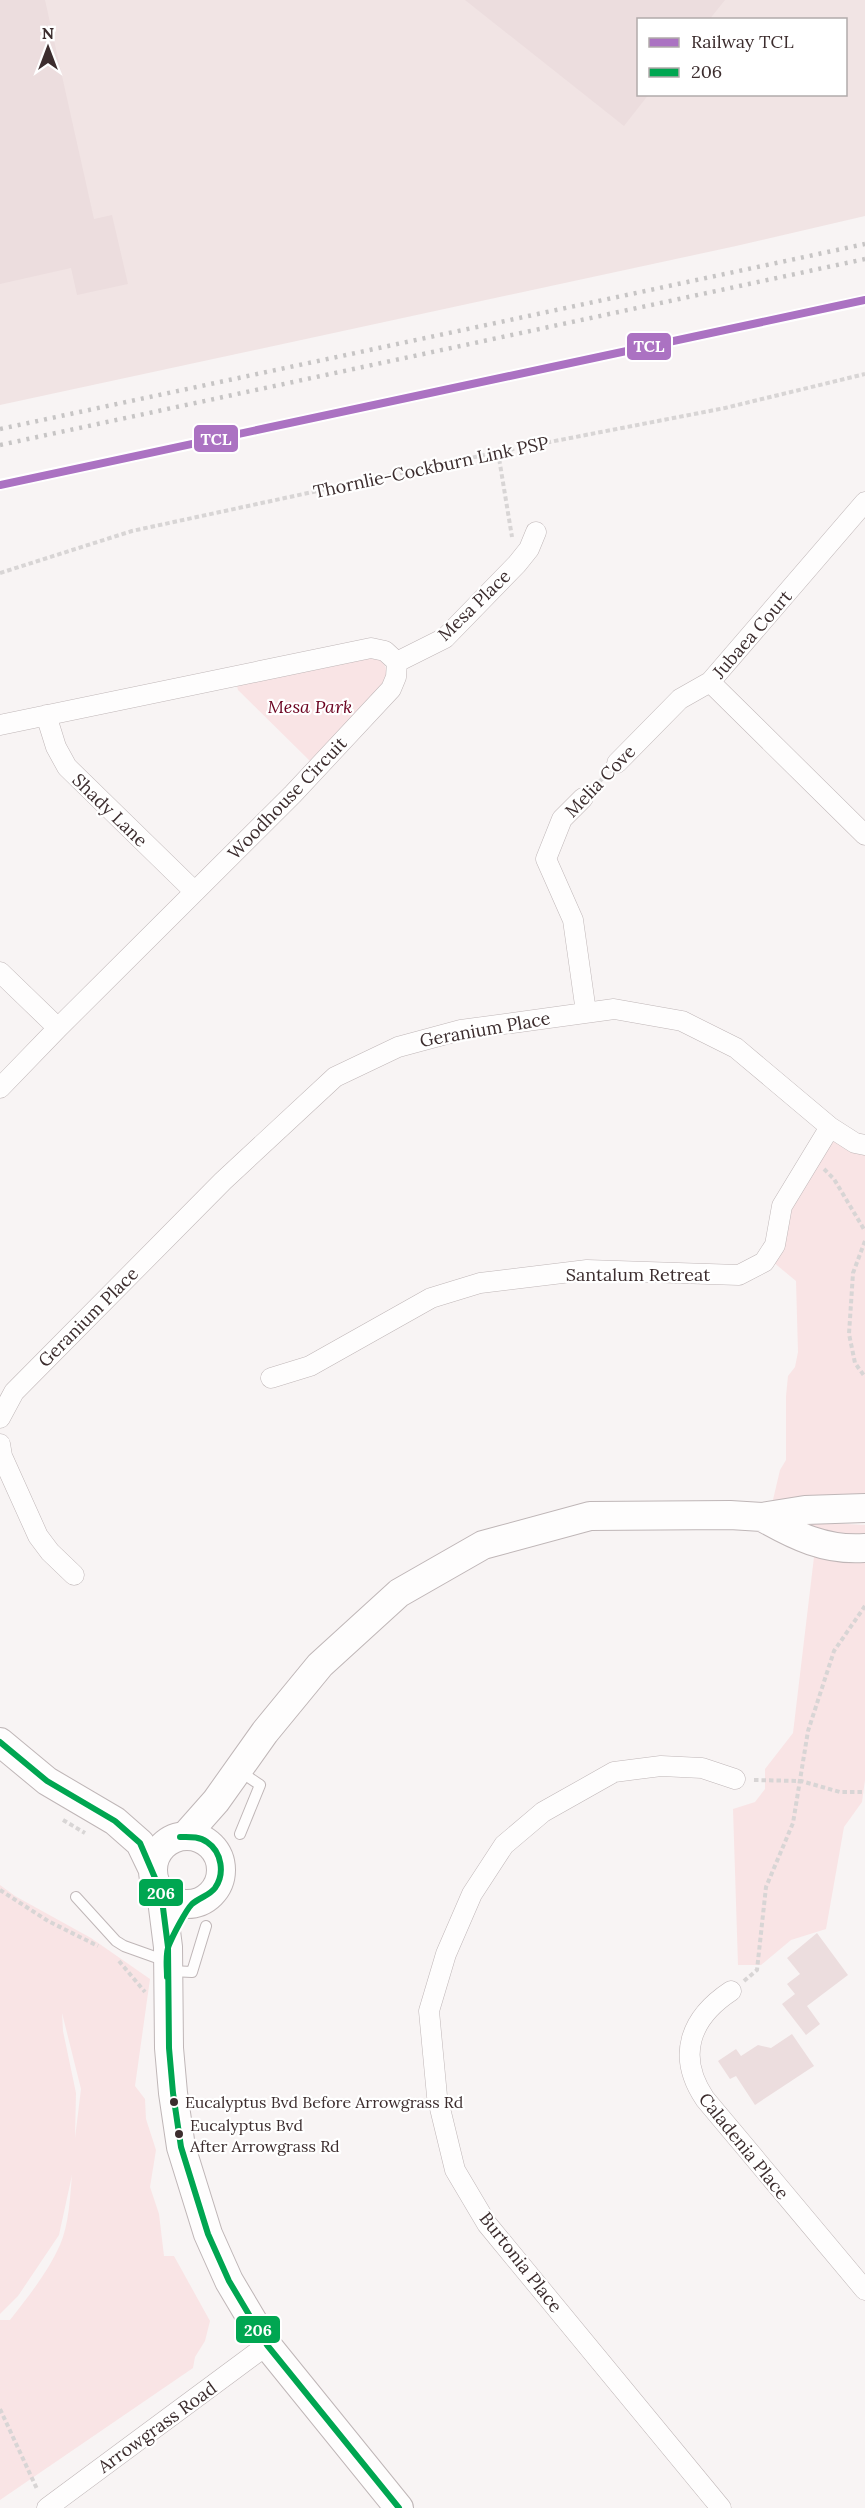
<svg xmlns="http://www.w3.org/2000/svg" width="865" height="2508" font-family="Lora,serif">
  <rect width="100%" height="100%" fill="#f8f4f4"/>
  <path fill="#f1e4e4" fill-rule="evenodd" d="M 0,0 L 865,0 L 865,216 L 736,246 L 0,405 ZM 638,20 L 846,20 L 846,94 L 638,94 Z"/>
  <path fill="#f9e4e5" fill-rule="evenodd" d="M 370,653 C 388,665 387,665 386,685 L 312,763 L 238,690 L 236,681 Z
    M 827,1132 L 865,1146 L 865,1515 L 772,1504 L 780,1470 L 786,1460 L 786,1396 L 788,1376 L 795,1367 L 798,1352 L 796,1281 L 773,1262 L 784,1210 Z
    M 795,1521 L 865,1525 L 865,1780 L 862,1802 L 844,1827 L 826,1929 L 791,1940 L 761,1965 L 738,1965 L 733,1809 L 755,1802 L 765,1789 L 765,1769 L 793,1733 L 814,1557 Z
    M 0,1885 L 15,1896 L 91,1938 L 150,1979 L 135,2086 L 145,2099 L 146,2119 L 156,2150 L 150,2187 L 159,2214 L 164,2256 L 174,2256 L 210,2321 L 205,2341 L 195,2357 L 193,2368 L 0,2500 L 0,2320 L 10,2320 C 28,2297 48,2272 60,2245 C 69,2224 70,2198 72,2175 L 59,2235 L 18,2296 L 0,2314 ZM 62,2013 L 81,2089 L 75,2138 L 76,2093 L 63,2031 Z"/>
  <path fill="#ecddde" d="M 0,0 L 45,0 L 94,219 L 112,215 L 128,284 L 77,295 L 71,268 L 0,284 Z
    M 465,0 L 725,0 L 709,20 L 639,20 L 639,94 L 649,94 L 624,126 Z
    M 817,1933 L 848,1975 L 807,2006 L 820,2024 L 806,2035 L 782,2004 L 795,1994 L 787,1984 L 800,1974 L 787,1958 Z
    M 792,2034 L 814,2066 L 755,2105 L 736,2076 L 730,2079 L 718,2061 L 736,2049 L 741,2056 L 758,2045 L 771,2048 Z"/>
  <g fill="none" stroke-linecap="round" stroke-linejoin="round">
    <defs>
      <path id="lane" d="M 238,1770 L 260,1785 L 240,1834
        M 76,1897 L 116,1941 L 124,1946 L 166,1961
        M 171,1971 L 192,1972 L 206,1926"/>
      <path id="street" d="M 865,502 L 710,682 L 865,835
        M 397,662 L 445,638 L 517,564 L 529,549 L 536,532
        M 46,715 L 56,747 L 67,767 L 194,891
        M 0,725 L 371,648 L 385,651 L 397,662 L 396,677 L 391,689 L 293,794 L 58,1028 L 0,1088
        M 617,763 L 680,699 L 710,682
        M 583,798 L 562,819 L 546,859 L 573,920 L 586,1012
        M 0,972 L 58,1028
        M 271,1378 L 310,1366 L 431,1298 L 480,1283 L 587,1270 L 739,1275 L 764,1262 L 775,1245 L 782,1206 L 830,1127
        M 0,1418 L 14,1392 L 223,1181 L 335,1077 L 398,1047 L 461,1030 L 614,1009 L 682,1021 L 736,1048 L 830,1127 L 855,1143 L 865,1145
        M 0,1444 L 2,1456 L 38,1536 L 50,1552 L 74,1575
        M 731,1991 C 690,2018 676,2056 705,2099 L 865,2290
        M 47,2508 L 267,2345
        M 721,2508 L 487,2224 L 455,2170 L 437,2096 L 429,2011 L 446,1954 L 472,1894 L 504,1845 L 543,1812 L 614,1772 L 661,1766 L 702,1768 L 735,1779"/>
      <path id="secondary" d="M 762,1517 C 795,1536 826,1551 865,1548
        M 0,1742 L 47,1781 L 115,1821 L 140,1843 L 153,1870
        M153 1870a34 34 0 1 1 68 0a34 34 0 1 1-68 0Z
        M 185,1836 L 216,1801 L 265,1732 L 320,1665 L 399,1593 L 483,1545 L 590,1516 L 730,1515 L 762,1517 L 805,1510 L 865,1508
        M 161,1892 L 168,1947 L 169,2048 L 173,2093 L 181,2147 L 208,2234 L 229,2281 L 267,2345 L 399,2508"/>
    </defs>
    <use href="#lane" stroke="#bfb6b7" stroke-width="12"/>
    <use href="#street" stroke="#bfb6b7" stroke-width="21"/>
    <use href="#secondary" stroke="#bfb6b7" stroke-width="30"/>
    <path stroke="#d8d5d5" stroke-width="4" stroke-dasharray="4.5 3" stroke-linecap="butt" d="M 498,452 L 512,537
      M 0,573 L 132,531 L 498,452 L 725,408 L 865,374
      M 594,787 L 606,775
      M 824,1169 L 834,1179 L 865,1231
      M 865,1241 L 853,1273 L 849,1334 L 855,1363 L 865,1377
      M 754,1780 L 801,1781 L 840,1792 L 865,1792
      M 63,1820 L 85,1833
      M 0,1890 L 48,1921 L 98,1946
      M 119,1961 L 145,1992
      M 744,1981 L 757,1970 L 766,1887 L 793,1823 L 808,1731 L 834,1651 L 865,1606
      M 0,2409 L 37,2489"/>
    <use href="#lane" stroke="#fefdfd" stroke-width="10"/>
    <use href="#street" stroke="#fefdfd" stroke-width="20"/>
    <use href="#secondary" stroke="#fefdfd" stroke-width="28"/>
    <path stroke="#c7c5c5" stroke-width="4.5" stroke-dasharray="3 6" stroke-linecap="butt" d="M 0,429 L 865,244
      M 0,445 L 865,259"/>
    <defs>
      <path id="bus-1" d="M 0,1742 L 47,1781 L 115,1821 L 140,1843 L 161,1892 L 168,1947 L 169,2048 L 173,2093 L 181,2147 L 208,2234 L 229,2281 L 267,2345 L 399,2508
        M 167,1977 C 167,1967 165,1953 169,1945 C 173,1935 186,1910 192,1904 C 200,1897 209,1896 215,1888 C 225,1874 222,1852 207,1842 C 199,1836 189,1837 180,1837"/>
    </defs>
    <use href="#bus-1" stroke="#fff" stroke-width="10"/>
    <use href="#bus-1" stroke="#00a651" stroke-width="6"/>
    <defs>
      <path id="rail-1" d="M 0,485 L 865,300"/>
    </defs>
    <use href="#rail-1" stroke="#fff" stroke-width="12"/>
    <use href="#rail-1" stroke="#ab72c2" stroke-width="8"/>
  </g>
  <g fill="#3c2d2e" stroke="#fff" stroke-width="2">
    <circle cx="174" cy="2102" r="5"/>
    <circle cx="179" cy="2134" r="5"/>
  </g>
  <g text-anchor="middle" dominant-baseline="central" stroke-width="4.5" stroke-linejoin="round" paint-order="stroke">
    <g font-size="16" fill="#3c2d2e" stroke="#fff" text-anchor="start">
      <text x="185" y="2102">Eucalyptus Bvd Before Arrowgrass Rd</text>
      <text x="190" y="2125">Eucalyptus Bvd<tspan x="190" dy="21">After Arrowgrass Rd</tspan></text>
    </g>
    <g font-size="18" fill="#3c2d2e" stroke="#fff">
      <text transform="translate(431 467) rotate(-12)">Thornlie-Cockburn Link PSP</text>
      <text transform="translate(474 605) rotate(-44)">Mesa Place</text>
      <text transform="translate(752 634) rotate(-49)">Jubaea Court</text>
      <text transform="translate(600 781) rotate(-46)">Melia Cove</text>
      <text transform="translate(287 798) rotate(-46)">Woodhouse Circuit</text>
      <text transform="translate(110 810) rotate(44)">Shady Lane</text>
      <text transform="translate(485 1029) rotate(-10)">Geranium Place</text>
      <text x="638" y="1274">Santalum Retreat</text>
      <text transform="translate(88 1317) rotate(-45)">Geranium Place</text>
      <text transform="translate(744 2146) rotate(51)">Caladenia Place</text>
      <text transform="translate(521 2262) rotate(52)">Burtonia Place</text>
      <text transform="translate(157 2427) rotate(-36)">Arrowgrass Road</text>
    </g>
    <g font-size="18" font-style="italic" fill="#6a001e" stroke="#fff">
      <text x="310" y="706">Mesa Park</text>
    </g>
  </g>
  <g stroke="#fff" stroke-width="2">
    <rect x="626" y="332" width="46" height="29" rx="6" fill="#ab72c2"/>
    <rect x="193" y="424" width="46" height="29" rx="6" fill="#ab72c2"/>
    <rect x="138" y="1878" width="46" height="29" rx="6" fill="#00a651"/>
    <rect x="235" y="2315" width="46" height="29" rx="6" fill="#00a651"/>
  </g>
  <g font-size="16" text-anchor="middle" font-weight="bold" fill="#fff">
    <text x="649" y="352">TCL</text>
    <text x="216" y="445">TCL</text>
    <text x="161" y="1899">206</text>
    <text x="258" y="2336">206</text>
  </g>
  <rect x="637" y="18" width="210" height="78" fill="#ffffff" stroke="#b1abab" stroke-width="1.5"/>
  <rect x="649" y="38" width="30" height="9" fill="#ab72c2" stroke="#b1abab" stroke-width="1.5"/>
  <text x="691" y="48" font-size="18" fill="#3c2d2e">Railway TCL</text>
  <rect x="649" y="68" width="30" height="9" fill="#00a651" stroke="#b1abab" stroke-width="1.5"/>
  <text x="691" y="78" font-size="18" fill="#3c2d2e">206</text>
  <g transform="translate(48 48)" stroke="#ffffff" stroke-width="4.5" paint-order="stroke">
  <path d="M0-4.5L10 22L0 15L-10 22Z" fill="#3c2d2e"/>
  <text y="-9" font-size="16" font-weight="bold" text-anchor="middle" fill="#3c2d2e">N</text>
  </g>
</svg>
